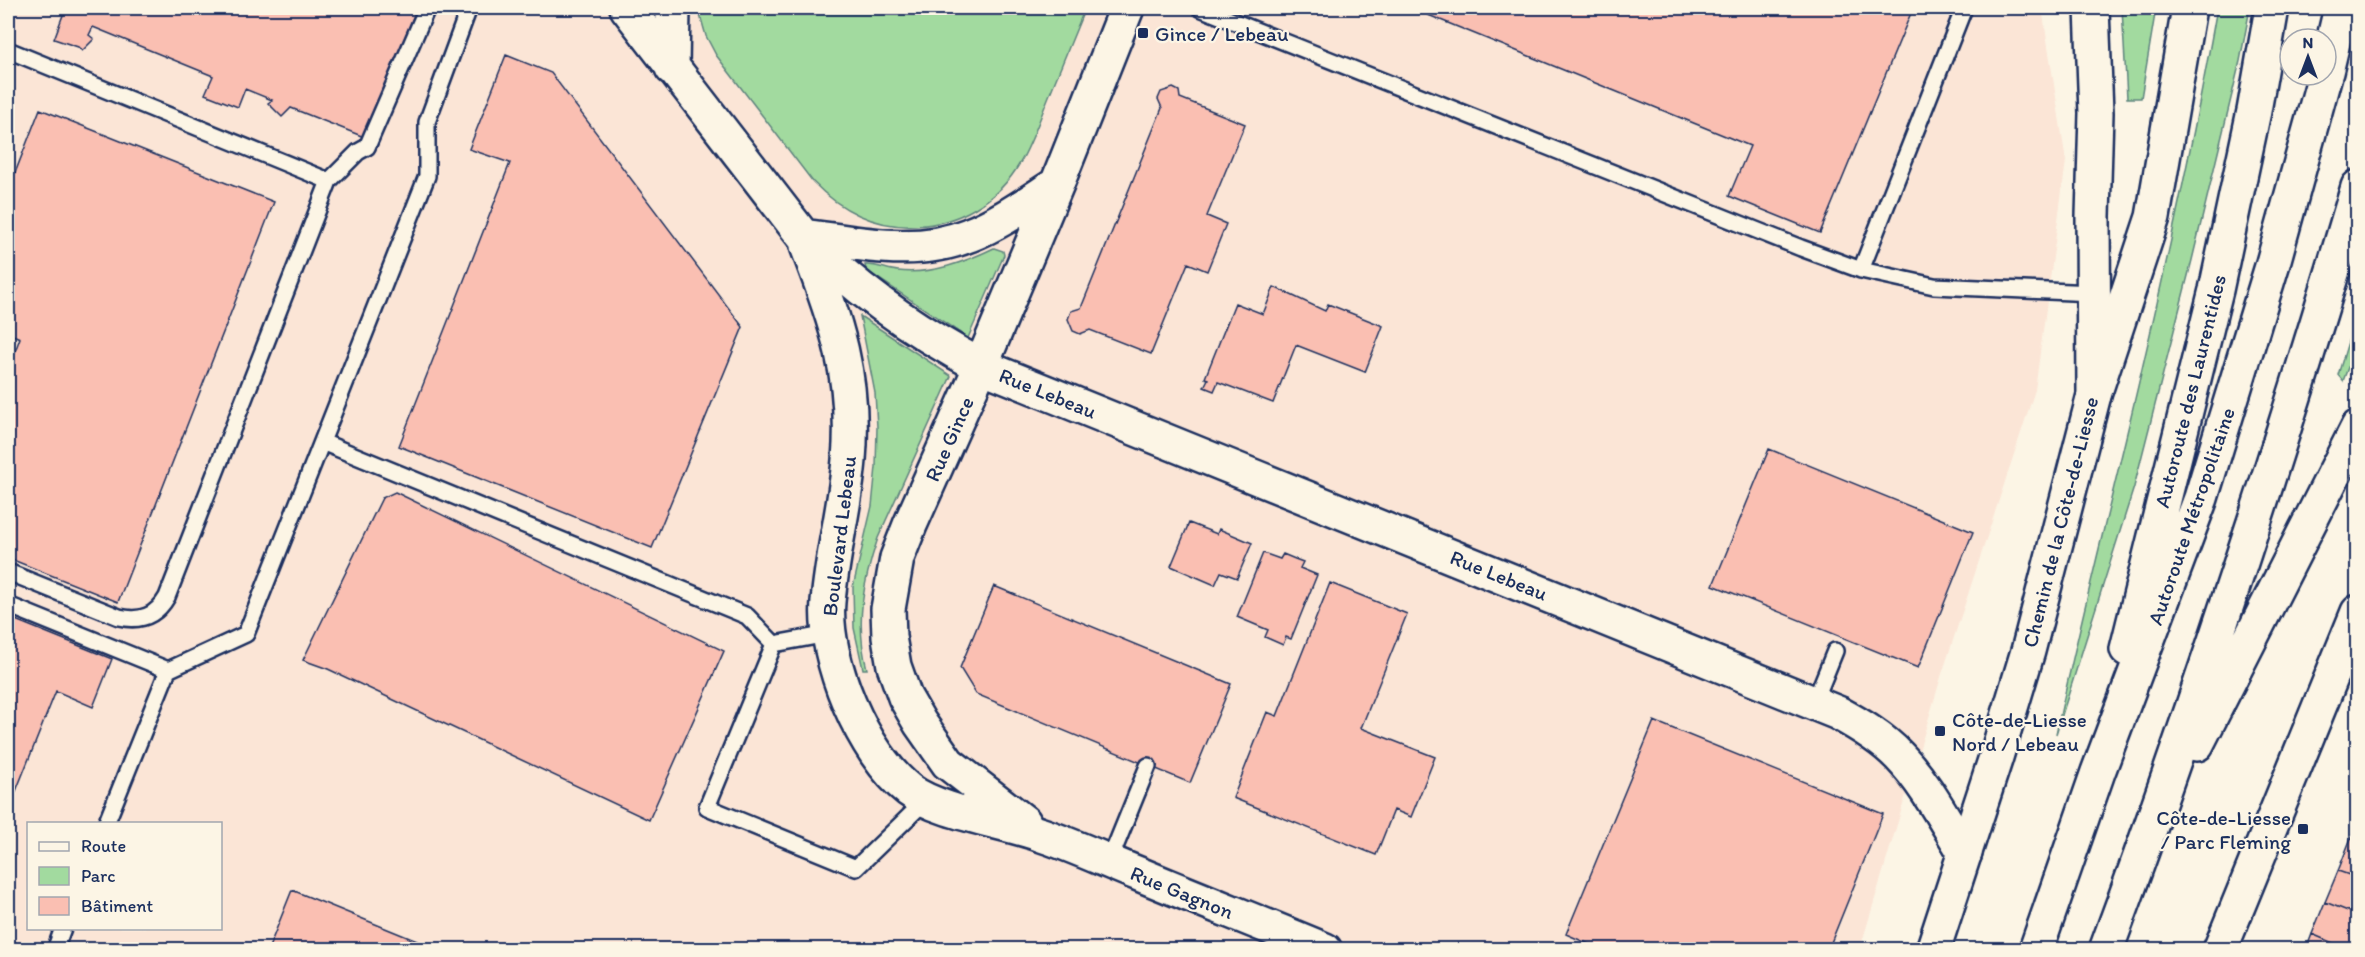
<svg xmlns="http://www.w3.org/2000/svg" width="2365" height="957" font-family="Itim,sans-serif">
  <rect width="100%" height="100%" fill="#fcf5e5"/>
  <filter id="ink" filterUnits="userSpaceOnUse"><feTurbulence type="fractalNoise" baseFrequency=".0167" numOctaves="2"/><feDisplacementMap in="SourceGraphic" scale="12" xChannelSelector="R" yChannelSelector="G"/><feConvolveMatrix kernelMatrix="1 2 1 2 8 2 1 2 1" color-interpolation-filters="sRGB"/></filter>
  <g filter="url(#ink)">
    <path fill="#fbe5d6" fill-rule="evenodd" d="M 8,8 L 2042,8 L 2066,161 L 2035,390 L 1941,677 L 1860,949 L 8,949 ZM 28,824 L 220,824 L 220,928 L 28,928 Z"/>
    <path fill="#a2da9f" stroke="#5e847e" stroke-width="1.5" d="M 698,8 L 1085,8 C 1073,37 1061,67 1049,96 C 1040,118 1032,143 1020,163 C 998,201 958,224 915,226 C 875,228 840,210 813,182 L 716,55 L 706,36 Z
      M 2122,8 L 2156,8 L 2141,98 L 2127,98 Z
      M 2217,8 L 2250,8 L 2240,61 L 2192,260 L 2134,487 L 2056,734 C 2079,627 2106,522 2131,416 C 2163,281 2193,144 2217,8 Z
      M 994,248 L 1003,251 L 1004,255 L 968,338 L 866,270 L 865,265 C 876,264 887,270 898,271 C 931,275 965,262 994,248 Z
      M 2357,312 L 2357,343 L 2343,381 L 2338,375 Z
      M 860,316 L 951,376 L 878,538 C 863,582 855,623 867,669 L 863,669 L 854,628 L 853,587 L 872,506 L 876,467 L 877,427 L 875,393 Z"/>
    <path fill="#fabfb2" stroke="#1b2f5e" stroke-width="1.5" d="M 62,8 L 417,8 L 364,137 L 291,108 L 282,117 L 268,103 L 272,100 L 245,89 L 238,107 L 205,94 L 213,76 L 93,27 L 89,35 L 94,39 L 82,51 L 78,47 L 54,39 L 63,15 L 60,13 Z
      M 1282,8 L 1301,8 L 1298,14 Z
      M 1411,8 L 1913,8 L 1820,233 L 1729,196 L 1750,146 Z
      M 506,55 L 551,73 L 743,327 L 652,548 L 399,446 L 510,163 L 469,149 Z
      M 1173,88 L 1179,91 L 1180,98 L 1245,124 L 1207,216 L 1226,224 L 1207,271 L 1188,263 L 1151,354 L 1090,330 L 1080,334 L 1073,331 L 1068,319 L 1071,311 L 1081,308 L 1162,108 L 1158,99 L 1161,92 Z
      M 40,109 L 274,202 L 118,602 L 8,558 L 8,370 L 20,338 L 8,333 L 8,191 Z
      M 1274,287 L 1325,311 L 1328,304 L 1383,326 L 1365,372 L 1296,345 L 1273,403 L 1218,382 L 1214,391 L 1204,387 L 1208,379 L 1205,378 L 1235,303 L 1263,314 Z
      M 1769,449 L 1973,532 L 1918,668 L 1713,585 Z
      M 395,492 L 724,651 L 649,820 L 328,669 L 303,660 L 382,498 Z
      M 1189,523 L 1217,534 L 1219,529 L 1252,543 L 1237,578 L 1221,572 L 1215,585 L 1171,566 Z
      M 1263,553 L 1280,559 L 1283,554 L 1295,559 L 1303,562 L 1300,568 L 1317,575 L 1291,639 L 1286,637 L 1283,645 L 1265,637 L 1268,630 L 1237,617 Z
      M 1330,583 L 1407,614 L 1361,728 L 1435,757 L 1411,817 L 1394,810 L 1376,855 L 1233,798 L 1267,712 L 1277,716 Z
      M 994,586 L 1231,684 L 1190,783 L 976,694 L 960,668 Z
      M 8,617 L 112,659 L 93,707 L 56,691 L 8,811 Z
      M 1654,721 L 1883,814 L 1828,950 L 1603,950 L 1566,934 Z
      M 2358,823 L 2358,840 L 2351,838 Z
      M 2351,838 L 2358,840 L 2358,878 L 2338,871 Z
      M 2338,871 L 2358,878 L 2358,915 L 2325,902 Z
      M 292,890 L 439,950 L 268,950 Z
      M 2325,902 L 2358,915 L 2358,950 L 2349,950 L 2312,934 Z
      M 2312,934 L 2349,950 L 2306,950 Z"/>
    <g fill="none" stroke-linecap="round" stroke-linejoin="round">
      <defs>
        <path id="service" d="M 1200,8 L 1801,248 L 1861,270 L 1934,286 L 2094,293
          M 8,50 L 329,181 L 167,597 C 156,616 141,622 119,617 L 8,572
          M 329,181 L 358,152 L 367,147 L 427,8
          M 1861,270 L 1964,8
          M 322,442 L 747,616 L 774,644 L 828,634
          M 8,605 L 168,670 L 106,824
          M 774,644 L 707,807 L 856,868 L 925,801
          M 168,670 L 246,634 L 427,176 L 427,122 L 469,8
          M 1814,703 L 1835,651
          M 1109,862 L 1148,766
          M 55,950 L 63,928"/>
        <path id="tertiary" d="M 627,8 L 803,236 C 855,290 915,331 981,366 L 1838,713 C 1860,725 1882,738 1899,756 C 1926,784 1945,821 1965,853
          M 672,68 L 673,8
          M 803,236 C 858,243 916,257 969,235 C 1000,223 1029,202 1057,184
          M 807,246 C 836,321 856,377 849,460 C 845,508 832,554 828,602 C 823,659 863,754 909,790 C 938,812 1002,821 1039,834 C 1073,845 1106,861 1139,874 C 1201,900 1263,924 1325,950
          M 1024,822 L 948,763 L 920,723 L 905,697 L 894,666 L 889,637 L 888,609 L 897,558 L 910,525 L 981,366 L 1057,184 L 1127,8"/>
        <path id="secondary" d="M 1933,950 L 1996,757 L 2028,651 L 2094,395 L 2093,216 L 2096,113 L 2092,8
          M 2220,950 L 2358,612"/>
        <path id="motorway" d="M 2326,72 L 2341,8
          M 2094,395 L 2153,217 L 2189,8
          M 2127,649 L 2216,290 L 2254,111 L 2272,8
          M 2197,744 L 2358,427
          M 2036,950 L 2098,772 L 2201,498 L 2273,263 L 2325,75
          M 2106,950 C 2199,699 2282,443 2358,187"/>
      </defs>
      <use href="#service" stroke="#1b2f5e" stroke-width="20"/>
      <use href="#tertiary" stroke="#1b2f5e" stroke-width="38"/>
      <use href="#secondary" stroke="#1b2f5e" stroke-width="38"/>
      <use href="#motorway" stroke="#1b2f5e" stroke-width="38"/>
      <use href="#service" stroke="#fcf5e5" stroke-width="15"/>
      <use href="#tertiary" stroke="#fcf5e5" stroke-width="33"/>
      <use href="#secondary" stroke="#fcf5e5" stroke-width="33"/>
      <use href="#motorway" stroke="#fcf5e5" stroke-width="33"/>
    </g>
  </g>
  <g fill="#1b2f5e" stroke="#fcf5e5" stroke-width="2">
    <rect x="1137" y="27" width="12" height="12" rx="3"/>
    <rect x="1934" y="725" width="12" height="12" rx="3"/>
    <rect x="2297" y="823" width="12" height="12" rx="3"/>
  </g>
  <g text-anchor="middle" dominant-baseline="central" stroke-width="4.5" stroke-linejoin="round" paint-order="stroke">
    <g font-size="21" fill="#1b2f5e" stroke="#fcf5e5" text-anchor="start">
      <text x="1155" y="33">Gince / Lebeau</text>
      <text x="1952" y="719">Côte-de-Liesse<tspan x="1952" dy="24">Nord / Lebeau</tspan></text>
      <text x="2291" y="817" text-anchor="end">Côte-de-Liesse<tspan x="2291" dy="24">/ Parc Fleming</tspan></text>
    </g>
    <g font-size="21" fill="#1b2f5e" stroke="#fcf5e5">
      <text transform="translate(2190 391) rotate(-76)">Autoroute des Laurentides</text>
      <text transform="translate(1048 393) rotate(22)">Rue Lebeau</text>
      <text transform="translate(949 439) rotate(-66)">Rue Gince</text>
      <text transform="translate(2191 516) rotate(-71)">Autoroute Métropolitaine</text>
      <text transform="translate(2060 522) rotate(-76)">Chemin de la Côte-de-Liesse</text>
      <text transform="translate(839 536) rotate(-83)">Boulevard Lebeau</text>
      <text transform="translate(1499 575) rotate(22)">Rue Lebeau</text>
      <text transform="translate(1182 892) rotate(22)">Rue Gagnon</text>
    </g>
  </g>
  <rect width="2365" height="957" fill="none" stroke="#fcf5e5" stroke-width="30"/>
  <rect x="15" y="15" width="2335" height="927" fill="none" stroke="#1b2f5e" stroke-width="2" filter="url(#ink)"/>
  <rect x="27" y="822" width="195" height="108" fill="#fcf5e5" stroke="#a2a6af" stroke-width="1.5"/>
  <rect x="39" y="842" width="30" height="9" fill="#fcf5e5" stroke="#a2a6af" stroke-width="1.5"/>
  <text x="81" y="852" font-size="18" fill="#1b2f5e">Route</text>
  <rect x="39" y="867" width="30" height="18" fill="#a2da9f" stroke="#a2a6af" stroke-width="1.5"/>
  <text x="81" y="882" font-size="18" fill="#1b2f5e">Parc</text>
  <rect x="39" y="897" width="30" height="18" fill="#fabfb2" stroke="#a2a6af" stroke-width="1.5"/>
  <text x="81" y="912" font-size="18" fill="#1b2f5e">Bâtiment</text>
  <g transform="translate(2308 57)"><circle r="28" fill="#fcf5e5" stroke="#a2a6af" stroke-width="1.5"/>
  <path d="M0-4.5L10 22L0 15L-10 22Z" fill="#1b2f5e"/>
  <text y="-9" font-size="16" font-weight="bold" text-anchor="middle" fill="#1b2f5e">N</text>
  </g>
</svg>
